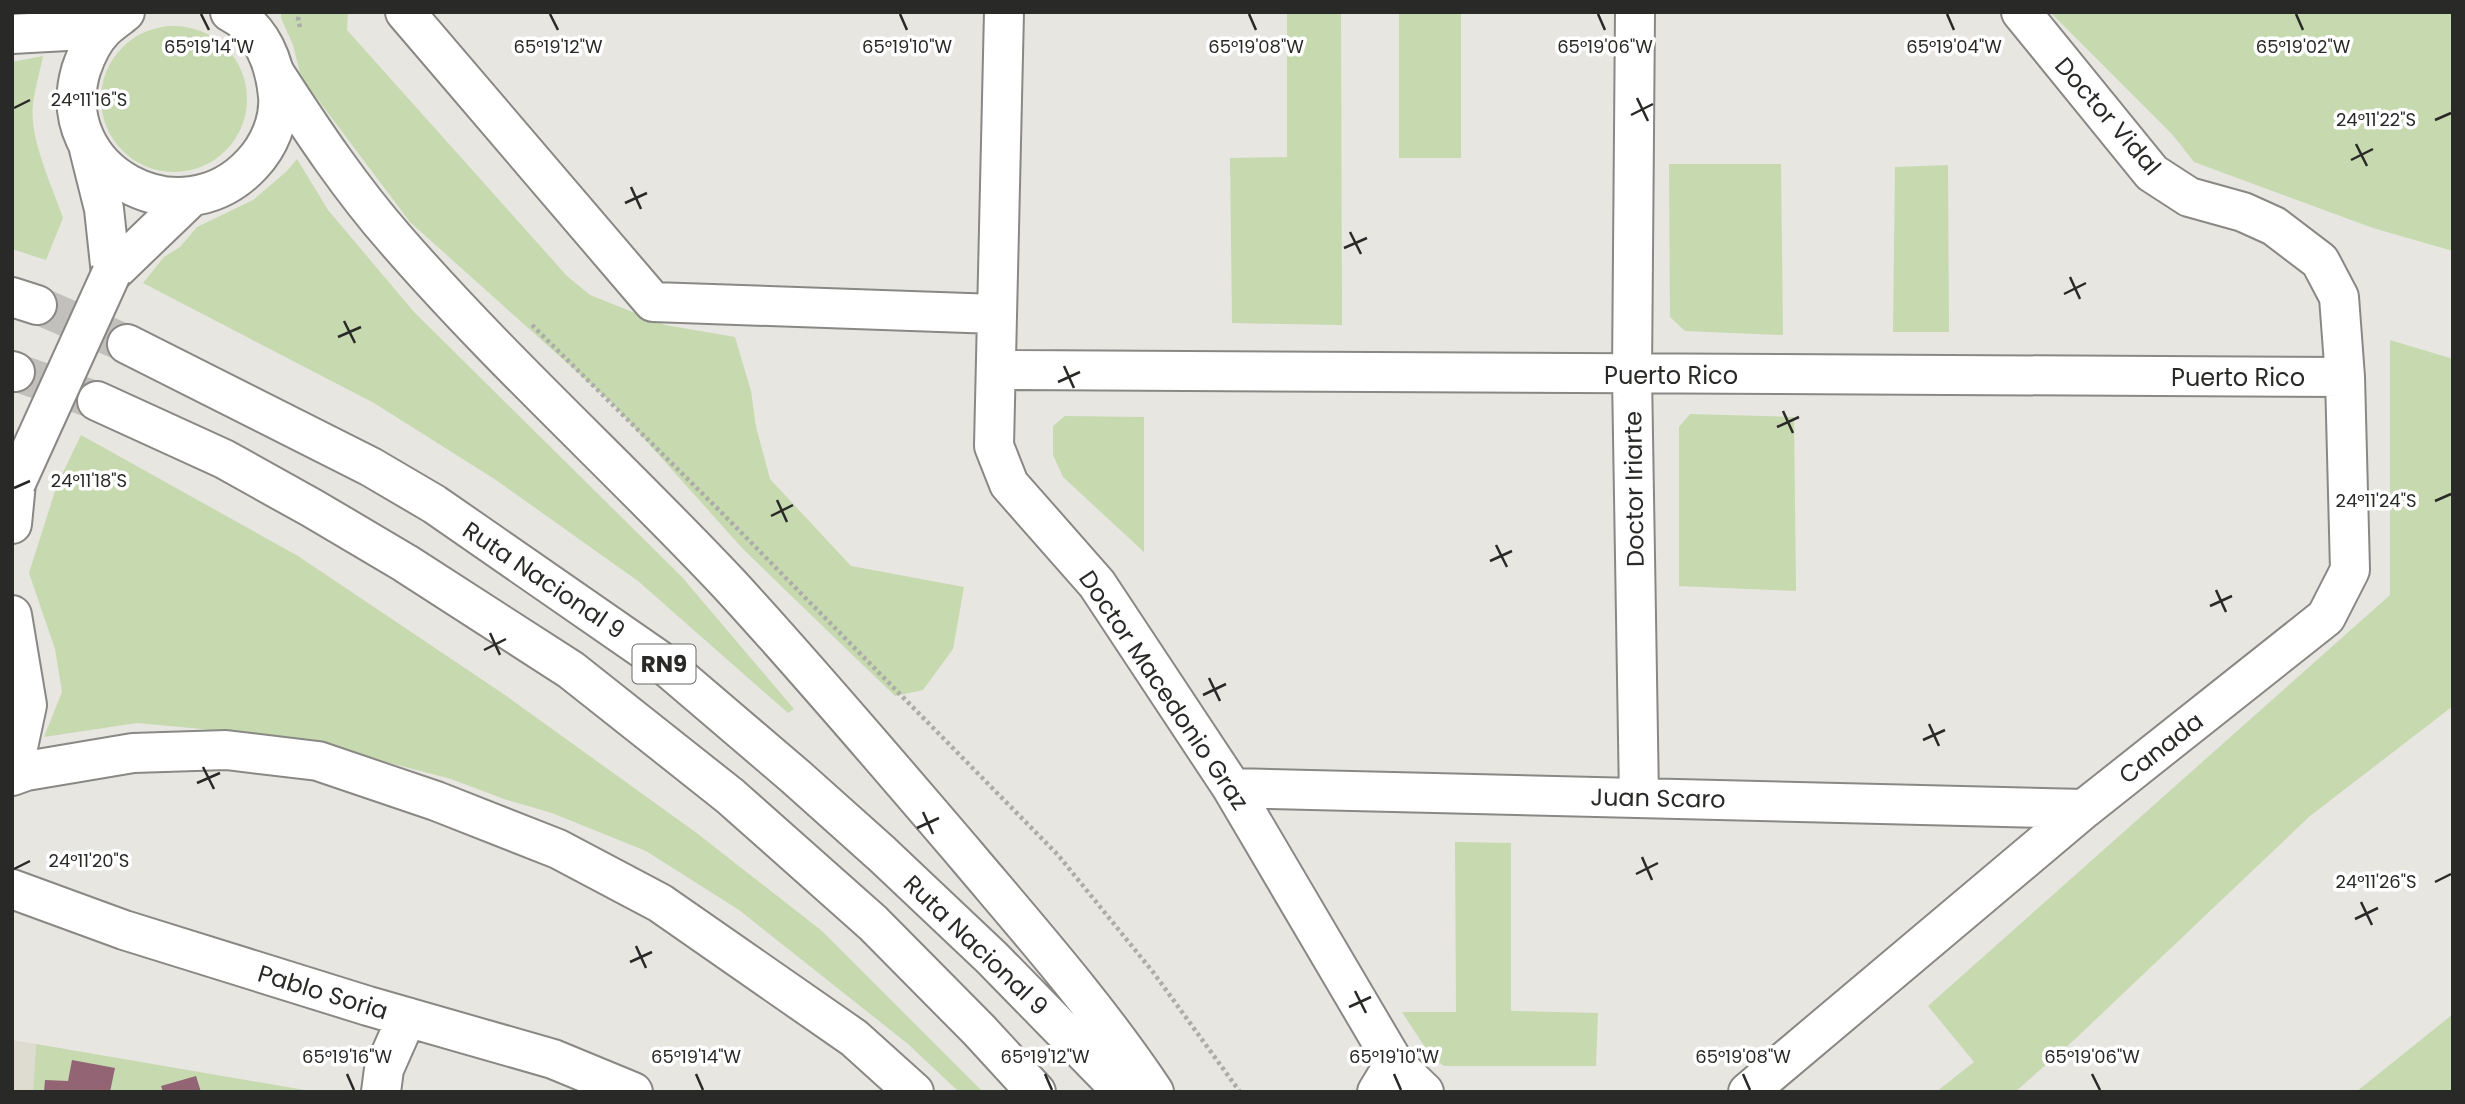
<svg xmlns="http://www.w3.org/2000/svg" width="2465" height="1104" font-family="Poppins,sans-serif">
  <rect width="100%" height="100%" fill="#e7e6e1"/>
  <path fill="#dedbd0" d="M 12,1040 L 36,1044 L 33,1092 L 12,1092 Z"/>
  <path fill="#c6d9af" d="M 281,12 L 348,12 L 347,30 L 567,276 L 590,295 L 665,325 L 735,337 L 751,391 L 756,427 L 770,479 L 851,566 L 964,587 L 953,649 L 923,690 L 895,696 L 743,549 L 614,405 L 410,222 L 301,77 L 293,45 L 281,18 Z
    M 1287,12 L 1341,12 L 1342,325 L 1232,323 L 1230,158 L 1287,157 Z
    M 1399,12 L 1461,12 L 1461,158 L 1399,158 Z
    M 2050,12 L 2453,12 L 2453,251 L 2373,228 L 2194,162 L 2172,134 Z
    M101 99a73 73 0 1 1 146 0a73 73 0 1 1-146 0Z
    M 43,56 C 40,71 35,88 33,104 C 29,139 52,185 63,218 L 46,260 L 12,249 L 12,62 Z
    M 297,159 L 328,210 L 414,312 L 682,577 L 794,709 L 788,713 L 638,581 L 496,480 L 374,403 L 143,283 L 164,257 L 180,247 L 197,227 L 253,200 L 287,171 Z
    M 1669,164 L 1781,164 L 1783,335 L 1685,331 L 1670,317 Z
    M 1948,165 L 1949,332 L 1893,332 L 1895,167 Z
    M 2390,340 L 2453,359 L 2453,706 L 2310,816 L 2073,1041 L 2015,1092 L 1936,1092 L 1974,1062 L 1928,1006 L 2390,595 Z
    M 1690,414 L 1794,417 L 1796,591 L 1679,586 L 1679,427 Z
    M 1065,416 L 1144,417 L 1144,552 L 1063,477 L 1053,455 L 1053,426 Z
    M 81,435 L 298,556 L 505,695 L 698,834 L 822,931 L 983,1092 L 959,1092 L 908,1044 L 739,910 L 646,851 L 552,813 L 504,799 L 451,779 L 329,747 L 267,735 L 137,723 L 44,737 L 62,692 L 55,649 L 29,573 L 57,485 Z
    M 1455,842 L 1511,843 L 1511,1011 L 1598,1013 L 1596,1066 L 1444,1066 L 1432,1058 L 1402,1012 L 1456,1012 Z
    M 2453,1014 L 2453,1092 L 2356,1092 Z
    M 36,1044 L 316,1092 L 33,1092 Z"/>
  <path fill="#926474" d="M 72,1060 L 115,1068 L 110,1092 L 44,1092 L 45,1080 L 68,1081 Z
    M 196,1076 L 201,1092 L 163,1092 L 161,1086 Z"/>
  <g fill="none" stroke-linecap="round" stroke-linejoin="round">
    <path stroke="#c1c0bc" stroke-width="38" stroke-dasharray="38 19" stroke-linecap="butt" d="M 37,305 L 127,344
      M 15,372 L 92,399"/>
    <defs>
      <path id="minor" d="M 405,12 L 653,302 L 996,314
        M 1004,12 L 994,446 L 1009,484 L 1097,584 L 1232,788 L 1394,1063 L 1424,1092
        M 1635,12 L 1632,375 L 1639,798
        M 997,370 L 2345,377
        M 1232,788 L 2084,809
        M 12,889 L 124,930 L 368,1006 L 553,1059 L 633,1092
        M 381,1092 L 384,1069 L 407,1017
        M 1377,1092 L 1391,1069 L 1396,1073 L 1384,1092
        M 1748,1092 L 2084,809 L 2326,617 L 2350,570 L 2345,377 L 2339,297 L 2320,261 L 2274,226 L 2243,212 L 2189,197 L 2152,173 L 2021,12"/>
      <path id="major" d="M 125,12 C 118,18 110,23 104,29 C 93,40 86,55 81,70 C 51,172 181,241 252,164 C 269,146 280,120 278,96 C 275,63 262,28 230,12
        M 89,149 L 104,209 L 111,274
        M 111,274 L 190,198
        M 12,524 L 16,483
        M 12,615 L 27,705 L 17,752 L 12,758"/>
      <path id="highway" d="M 12,34 L 103,29
        M 276,75 C 313,132 351,189 395,239 C 500,360 619,467 729,584 C 810,672 887,763 965,854 C 1030,931 1098,1008 1154,1092
        M 12,297 L 37,305
        M 127,344 L 371,467 L 434,504 L 659,660 L 796,777 L 882,854 L 992,958 L 1123,1092
        M 12,371 L 15,372
        M 97,401 L 224,459 L 312,508 L 405,563 L 571,670 L 730,796 L 873,923 L 979,1030 L 1036,1092
        M 12,776 L 26,771 L 133,753 L 226,750 L 318,761 L 436,801 L 558,849 L 660,903 L 854,1038 L 914,1092"/>
    </defs>
    <use href="#minor" stroke="#898884" stroke-width="42"/>
    <use href="#major" stroke="#898884" stroke-width="42"/>
    <use href="#highway" stroke="#898884" stroke-width="42"/>
    <path stroke="#acaca8" stroke-width="4.5" stroke-dasharray="3.5 3.5" stroke-linecap="butt" d="M 300,27 L 298,20 L 300,12
      M 532,325 L 723,514 L 1058,855 L 1153,972 L 1240,1092"/>
    <use href="#minor" stroke="#fff" stroke-width="38"/>
    <use href="#major" stroke="#fff" stroke-width="38"/>
    <use href="#highway" stroke="#fff" stroke-width="38"/>
    <defs>
      <path id="major-bridge" d="M 16,483 L 111,274"/>
    </defs>
    <use href="#major-bridge" stroke="#898884" stroke-width="42" stroke-linecap="butt"/>
    <use href="#major-bridge" stroke="#fff" stroke-width="38"/>
  </g>
  <path fill="none" stroke="#292927" stroke-width="2.5" d="M 201,14 L 209,30M 550,14 L 558,30M 900,14 L 907,30M 1249,14 L 1256,30M 1598,14 L 1605,30M 1947,14 L 1954,30M 2296,14 L 2303,30M 1637,98 L 1648,121M 14,108 L 30,100M 1631,115 L 1653,104M 2435,120 L 2451,113M 2356,144 L 2367,166M 2351,160 L 2373,149M 631,187 L 641,209M 625,203 L 647,193M 1350,232 L 1361,254M 1344,248 L 1367,238M 2070,277 L 2080,299M 2064,294 L 2086,283M 344,321 L 355,343M 338,337 L 361,327M 1064,366 L 1074,388M 1058,382 L 1080,372M 1783,411 L 1793,433M 1777,427 L 1799,417M 14,488 L 30,481M 777,500 L 787,522M 2435,501 L 2451,494M 771,516 L 793,505M 1496,545 L 1507,567M 1490,561 L 1512,551M 2216,590 L 2226,612M 2210,606 L 2232,596M 490,633 L 500,655M 484,650 L 506,639M 1209,678 L 1220,701M 1203,695 L 1226,684M 1929,724 L 1939,746M 1923,740 L 1945,730M 203,767 L 214,789M 197,783 L 220,773M 923,812 L 933,834M 917,828 L 939,818M 1642,857 L 1652,880M 14,869 L 30,861M 1636,874 L 1658,863M 2435,882 L 2451,874M 2361,902 L 2372,925M 2355,919 L 2378,908M 636,946 L 646,968M 630,962 L 652,952M 1355,991 L 1366,1013M 1349,1007 L 1371,997M 347,1074 L 354,1090M 696,1074 L 703,1090M 1045,1074 L 1052,1090M 1394,1074 L 1401,1090M 1743,1074 L 1750,1090M 2092,1074 L 2100,1090"/>
  <g text-anchor="middle" dominant-baseline="central" stroke-width="7" stroke-linejoin="round" paint-order="stroke">
    <rect fill="#fff" stroke="#696968" stroke-width="2" x="632.5" y="644.5" width="63" height="39" rx="5"/>
    <g font-size="23" font-weight="bold" fill="#292927">
      <text x="664" y="664">RN9</text>
    </g>
    <g font-size="24" fill="#292927" stroke="#fff">
      <text transform="translate(2108 116) rotate(49)">Doctor Vidal</text>
      <text x="1671" y="375">Puerto Rico</text>
      <text x="2238" y="377">Puerto Rico</text>
      <text transform="translate(1634 489) rotate(-91)">Doctor Iriarte</text>
      <text transform="translate(544 580) rotate(34)">Ruta Nacional 9</text>
      <text transform="translate(1164 690) rotate(56)">Doctor Macedonio Graz</text>
      <text transform="translate(2161 748) rotate(-38)">Canada</text>
      <text transform="translate(1658 798) rotate(1)">Juan Scaro</text>
      <text transform="translate(976 945) rotate(44)">Ruta Nacional 9</text>
      <text transform="translate(323 992) rotate(17)">Pablo Soria</text>
    </g>
  </g>
  <g font-size="18" text-anchor="middle" fill="#292927" stroke="#fff" stroke-width="7" stroke-linejoin="round" paint-order="stroke">
    <text x="209" y="53">65°19'14"W</text>
    <text x="558" y="53">65°19'12"W</text>
    <text x="907" y="53">65°19'10"W</text>
    <text x="1256" y="53">65°19'08"W</text>
    <text x="1605" y="53">65°19'06"W</text>
    <text x="1954" y="53">65°19'04"W</text>
    <text x="2303" y="53">65°19'02"W</text>
    <text x="89" y="106">24°11'16"S</text>
    <text x="2376" y="126">24°11'22"S</text>
    <text x="89" y="487">24°11'18"S</text>
    <text x="2376" y="507">24°11'24"S</text>
    <text x="89" y="867">24°11'20"S</text>
    <text x="2376" y="888">24°11'26"S</text>
    <text x="347" y="1063">65°19'16"W</text>
    <text x="696" y="1063">65°19'14"W</text>
    <text x="1045" y="1063">65°19'12"W</text>
    <text x="1394" y="1063">65°19'10"W</text>
    <text x="1743" y="1063">65°19'08"W</text>
    <text x="2092" y="1063">65°19'06"W</text>
  </g>
  <rect width="2465" height="1104" fill="none" stroke="#292927" stroke-width="28"/>
</svg>
